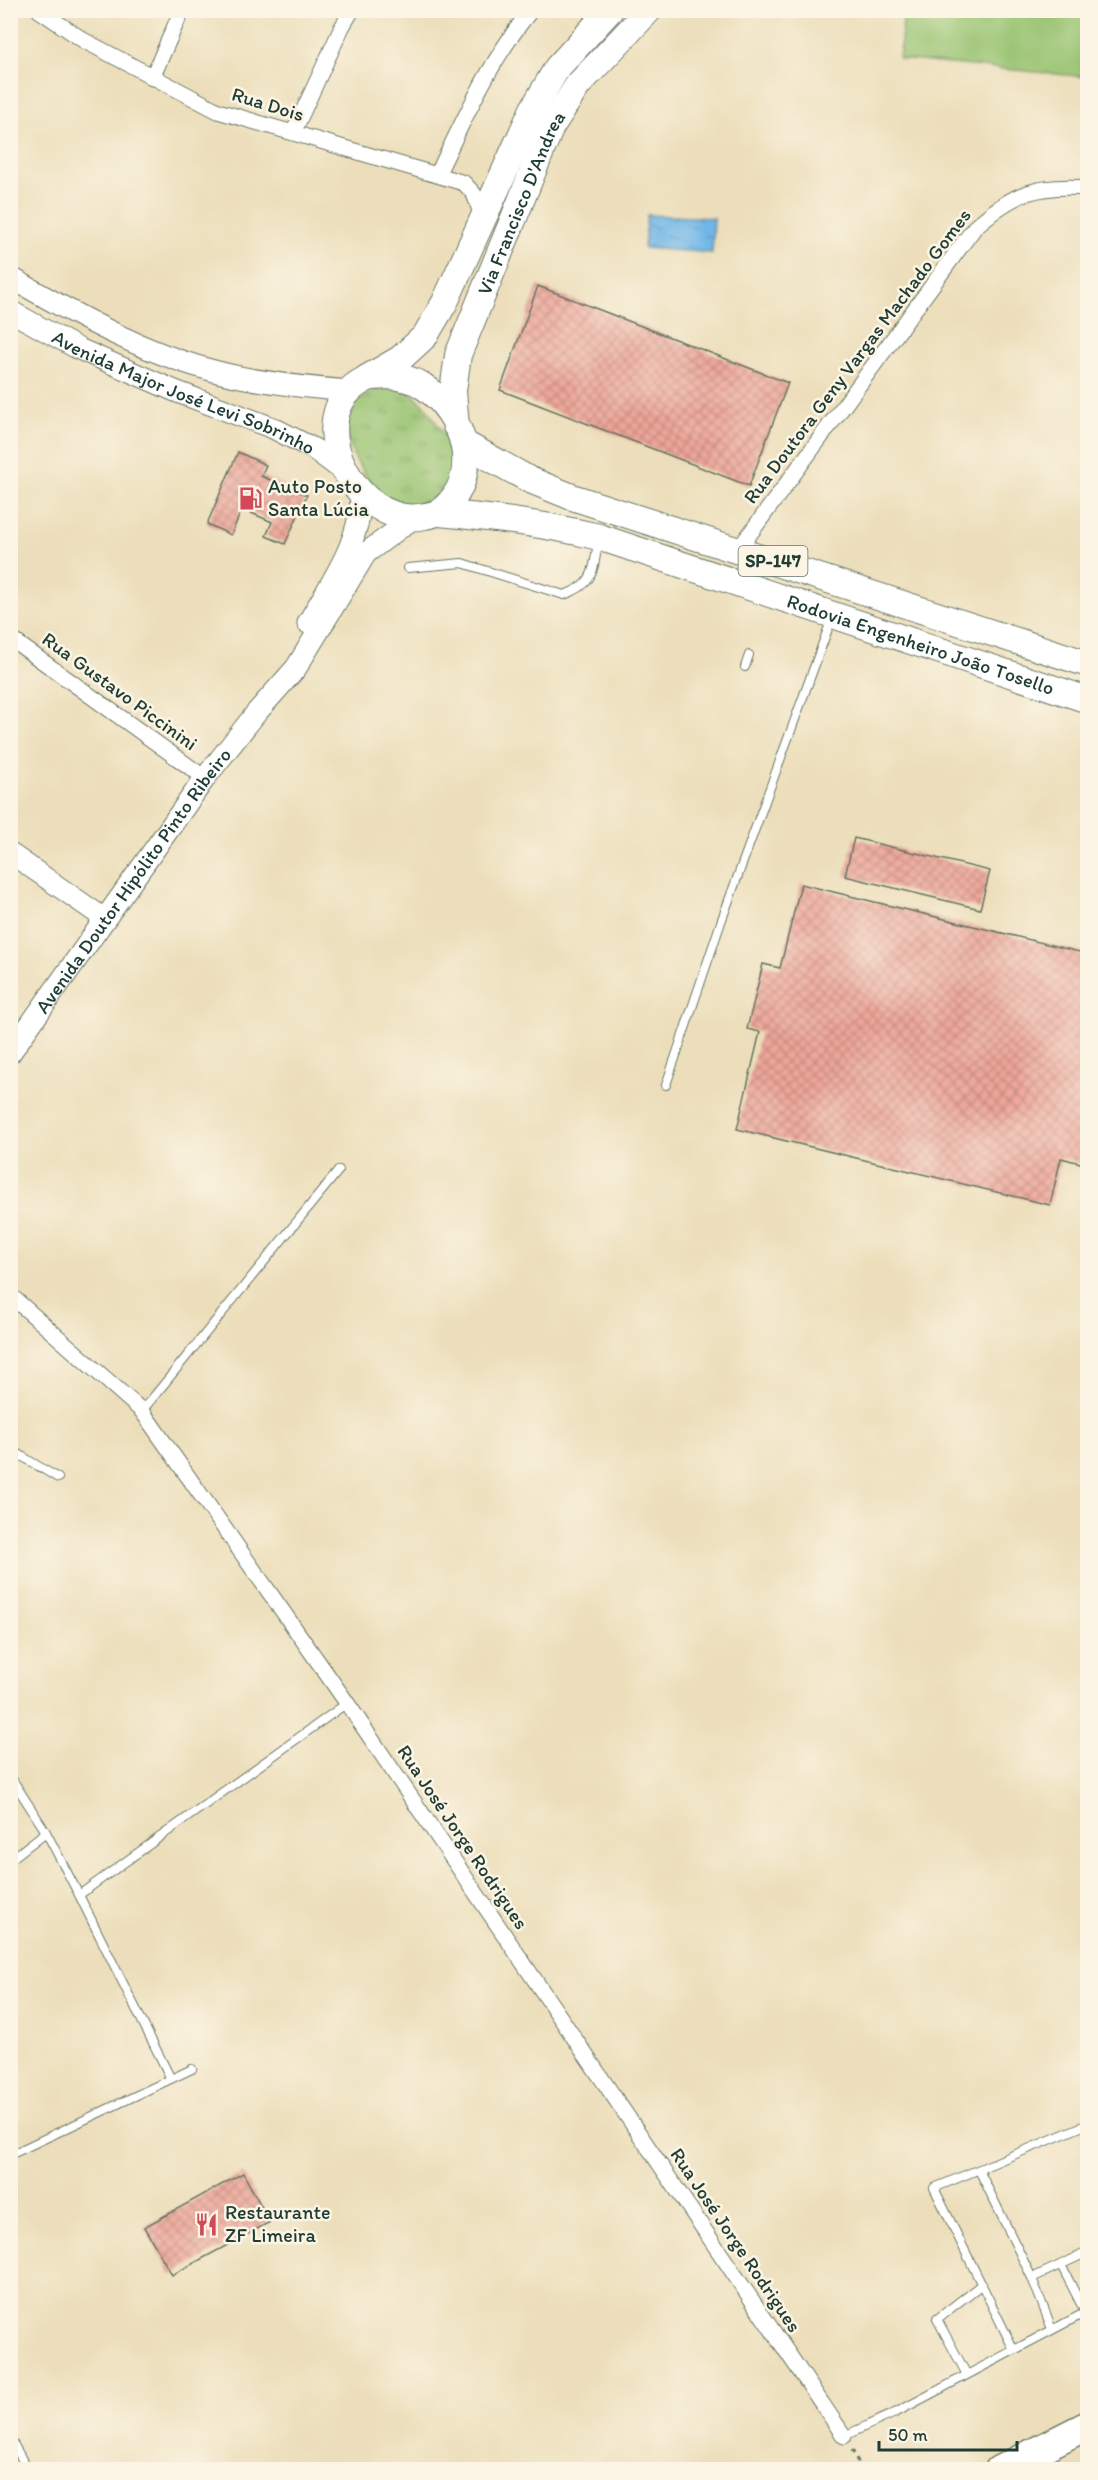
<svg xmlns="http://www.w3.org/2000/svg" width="1098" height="2480" font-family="Itim,sans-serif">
  <defs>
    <pattern id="grass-tufts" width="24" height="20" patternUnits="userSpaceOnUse" patternTransform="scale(1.5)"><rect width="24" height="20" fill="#97c26f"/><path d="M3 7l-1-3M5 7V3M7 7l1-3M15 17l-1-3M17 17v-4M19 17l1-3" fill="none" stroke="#7b9f5c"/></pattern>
    <pattern id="water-ripples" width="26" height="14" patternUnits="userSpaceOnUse" patternTransform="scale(1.5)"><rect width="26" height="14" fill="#70b6e7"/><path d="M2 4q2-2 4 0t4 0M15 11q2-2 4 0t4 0" fill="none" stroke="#5b95bc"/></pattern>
    <pattern id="building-cross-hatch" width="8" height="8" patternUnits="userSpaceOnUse" patternTransform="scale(1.5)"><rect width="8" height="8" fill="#eea699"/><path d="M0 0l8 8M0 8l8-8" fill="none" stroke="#c0887e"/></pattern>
  </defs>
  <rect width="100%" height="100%" fill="#fcf5e5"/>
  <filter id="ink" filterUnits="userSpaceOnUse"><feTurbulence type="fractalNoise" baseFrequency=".0167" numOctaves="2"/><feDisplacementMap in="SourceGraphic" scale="12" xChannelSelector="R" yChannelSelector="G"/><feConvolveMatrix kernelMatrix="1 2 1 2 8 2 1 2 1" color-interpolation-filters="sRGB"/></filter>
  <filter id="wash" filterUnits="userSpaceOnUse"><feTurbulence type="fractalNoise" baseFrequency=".008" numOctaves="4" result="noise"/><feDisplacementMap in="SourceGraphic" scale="24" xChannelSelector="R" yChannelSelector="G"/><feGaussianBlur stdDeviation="1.35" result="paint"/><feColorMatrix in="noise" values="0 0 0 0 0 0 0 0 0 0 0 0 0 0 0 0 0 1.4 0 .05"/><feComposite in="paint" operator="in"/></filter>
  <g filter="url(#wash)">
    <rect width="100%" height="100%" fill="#ecdeba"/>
    <path fill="url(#grass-tufts)" stroke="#5b8052" stroke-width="1.5" d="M 389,386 C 401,388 409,391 418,399 C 425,404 430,413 435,421 C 449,441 464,464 445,487 C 430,505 399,514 380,495 C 374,489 369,480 364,473 C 337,434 338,398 389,386 Z"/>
    <path fill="#97c26f" stroke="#5b8052" stroke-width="1.5" d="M 904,11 L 1087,11 L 1087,77 L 899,59 Z"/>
    <path fill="url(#water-ripples)" stroke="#487a8e" stroke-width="1.5" d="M 647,215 L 714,218 L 712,253 L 644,248 Z"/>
    <g id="blocks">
      <path fill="url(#building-cross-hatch)" d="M 538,286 L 788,383 L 749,486 L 500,390 Z
        M 238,452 L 266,465 L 261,476 L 307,495 L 285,544 L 266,536 L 272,522 L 242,509 L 231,535 L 207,524 Z
        M 854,838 L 990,871 L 980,909 L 845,876 Z
        M 801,884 L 1088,954 L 1088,1165 L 1061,1158 L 1050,1205 L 737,1129 L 760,1032 L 747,1029 L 763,964 L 780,968 Z
        M 243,2173 L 270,2222 L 172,2275 L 144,2227 Z"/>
    </g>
  </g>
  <g filter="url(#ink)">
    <use href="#blocks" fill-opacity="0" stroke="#677563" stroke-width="1.5"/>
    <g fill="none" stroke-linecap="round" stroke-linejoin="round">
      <defs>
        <path id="service" d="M 408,568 L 462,563 L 564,595 C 595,584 593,571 598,542
          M 745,667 L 749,655
          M 666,1085 L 721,922 L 832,618
          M 142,1411 L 339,1170
          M 10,1449 L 58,1478
          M 10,1776 L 46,1832 L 79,1895
          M 10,1860 L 46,1832
          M 171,2079 L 79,1895 L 347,1703
          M 10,2155 L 192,2069
          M 979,2170 L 1032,2278 L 1052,2329
          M 1061,2265 L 1085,2312
          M 1032,2278 L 1088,2252
          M 1014,2350 L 934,2188 L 1088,2124
          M 967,2375 L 937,2319 L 982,2284
          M 844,2436 L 895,2413 L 1088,2311
          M 10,2438 L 28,2470"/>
        <path id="minor" d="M 39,10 L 83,40 L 218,111 L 464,183 L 474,194 L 483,219
          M 152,78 L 182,10
          M 293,133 L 342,27 L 352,10
          M 437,175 C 465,118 490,60 531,10
          M 738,550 L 975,227 C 1013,193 1036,184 1088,188
          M 10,638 L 205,778
          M 10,1295 L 142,1411 L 347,1703 L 844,2436"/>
        <path id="tertiary" d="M 10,853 L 105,919"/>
        <g id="secondary">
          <path d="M 10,277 C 82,319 158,361 240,377 C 276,384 313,388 349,391"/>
          <path id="s1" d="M 10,311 L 79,349 L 175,391 L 273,428 L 314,449 L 349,475"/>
          <path d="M 308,623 C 331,582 362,541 361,492"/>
          <path id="s2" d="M 10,1053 L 205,778 L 257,712 L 296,668 L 366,553 L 412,519"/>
        </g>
        <g id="trunk">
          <path d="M 389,376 C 401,377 413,379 423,386 C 464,413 484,476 442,510 C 437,514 431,515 425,516 C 358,532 294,414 366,379 C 372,376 382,377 389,376 Z"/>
          <path d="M 367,378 L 400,359 L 425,336 L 445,302 L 533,109 L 557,68 L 610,10"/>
          <path id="s3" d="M 456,426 L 453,391 L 458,355 L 551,127 L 578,85 L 649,10"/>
          <path d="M 465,444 L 530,480 L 572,497 L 1088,664"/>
          <path id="s4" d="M 439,513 C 493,518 546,524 599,537 L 1088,700"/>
        </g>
        <path id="motorway" d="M 999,2470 L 1088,2425"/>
      </defs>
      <use href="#service" stroke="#677563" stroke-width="10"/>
      <use href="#minor" stroke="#677563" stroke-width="17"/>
      <use href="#tertiary" stroke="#677563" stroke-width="22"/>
      <use href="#secondary" stroke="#677563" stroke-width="23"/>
      <use href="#trunk" stroke="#677563" stroke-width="28"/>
      <use href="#motorway" stroke="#677563" stroke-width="31"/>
      <path stroke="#677563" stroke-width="3" stroke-dasharray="4.5 4.5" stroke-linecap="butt" d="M 852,2450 L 858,2462 L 854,2470"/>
      <use href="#service" stroke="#fff" stroke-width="8"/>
      <use href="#minor" stroke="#fff" stroke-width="15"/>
      <use href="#tertiary" stroke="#fff" stroke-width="20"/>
      <use href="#secondary" stroke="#fff" stroke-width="21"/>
      <use href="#trunk" stroke="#fff" stroke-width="26"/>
      <use href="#motorway" stroke="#fff" stroke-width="28"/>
    </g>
  </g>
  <defs>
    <symbol id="fuel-bare" viewBox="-9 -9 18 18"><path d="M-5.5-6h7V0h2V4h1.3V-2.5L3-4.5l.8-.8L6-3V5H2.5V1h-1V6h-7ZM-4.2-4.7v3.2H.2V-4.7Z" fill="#d1495b" stroke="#fcf5e5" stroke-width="2.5" paint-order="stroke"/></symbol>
    <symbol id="restaurant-bare" viewBox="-9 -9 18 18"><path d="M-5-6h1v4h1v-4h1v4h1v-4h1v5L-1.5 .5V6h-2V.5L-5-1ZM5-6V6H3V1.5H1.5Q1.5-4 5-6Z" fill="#d1495b" stroke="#fcf5e5" stroke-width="2.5" paint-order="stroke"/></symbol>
  </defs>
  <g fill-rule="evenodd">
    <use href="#fuel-bare" x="234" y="482" width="33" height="33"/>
    <use href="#restaurant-bare" x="190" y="2208" width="33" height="33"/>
  </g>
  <g text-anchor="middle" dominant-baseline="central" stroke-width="5" stroke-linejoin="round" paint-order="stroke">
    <rect fill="#fcf5e5" stroke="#617469" stroke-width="1.5" x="738.5" y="546" width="69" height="30" rx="4.5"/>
    <g font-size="18" font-weight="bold" fill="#1f3d34">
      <text x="773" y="561">SP-147</text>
    </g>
    <g font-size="20" fill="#1f3d34" stroke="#fcf5e5">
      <text transform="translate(268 104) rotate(17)">Rua Dois</text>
      <text stroke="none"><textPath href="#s3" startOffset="236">Via Francisco D'Andrea</textPath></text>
      <text transform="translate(857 356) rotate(-53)">Rua Doutora Geny Vargas Machado Gomes</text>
      <text stroke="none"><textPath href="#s1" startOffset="192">Avenida Major José Levi Sobrinho</textPath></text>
      <text stroke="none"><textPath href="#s4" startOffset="501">Rodovia Engenheiro João Tosello</textPath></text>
      <text transform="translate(120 691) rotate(36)">Rua Gustavo Piccinini</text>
      <text stroke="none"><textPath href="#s2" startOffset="212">Avenida Doutor Hipólito Pinto Ribeiro</textPath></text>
      <text transform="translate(463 1837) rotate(56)">Rua José Jorge Rodrigues</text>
      <text transform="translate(736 2240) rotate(56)">Rua José Jorge Rodrigues</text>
    </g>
    <g font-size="20" fill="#1f3d34" stroke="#fcf5e5" text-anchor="start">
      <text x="268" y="486">Auto Posto<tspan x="268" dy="23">Santa Lúcia</tspan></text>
      <text x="225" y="2212">Restaurante<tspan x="225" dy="23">ZF Limeira</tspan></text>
    </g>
  </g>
  <rect width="1098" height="2480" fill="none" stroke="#fcf5e5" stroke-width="36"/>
  <path d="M879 2441v9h138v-9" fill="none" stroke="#1f3d34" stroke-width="3"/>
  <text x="888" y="2441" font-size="18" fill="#1f3d34" stroke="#fcf5e5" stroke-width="4.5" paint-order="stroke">50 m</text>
</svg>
